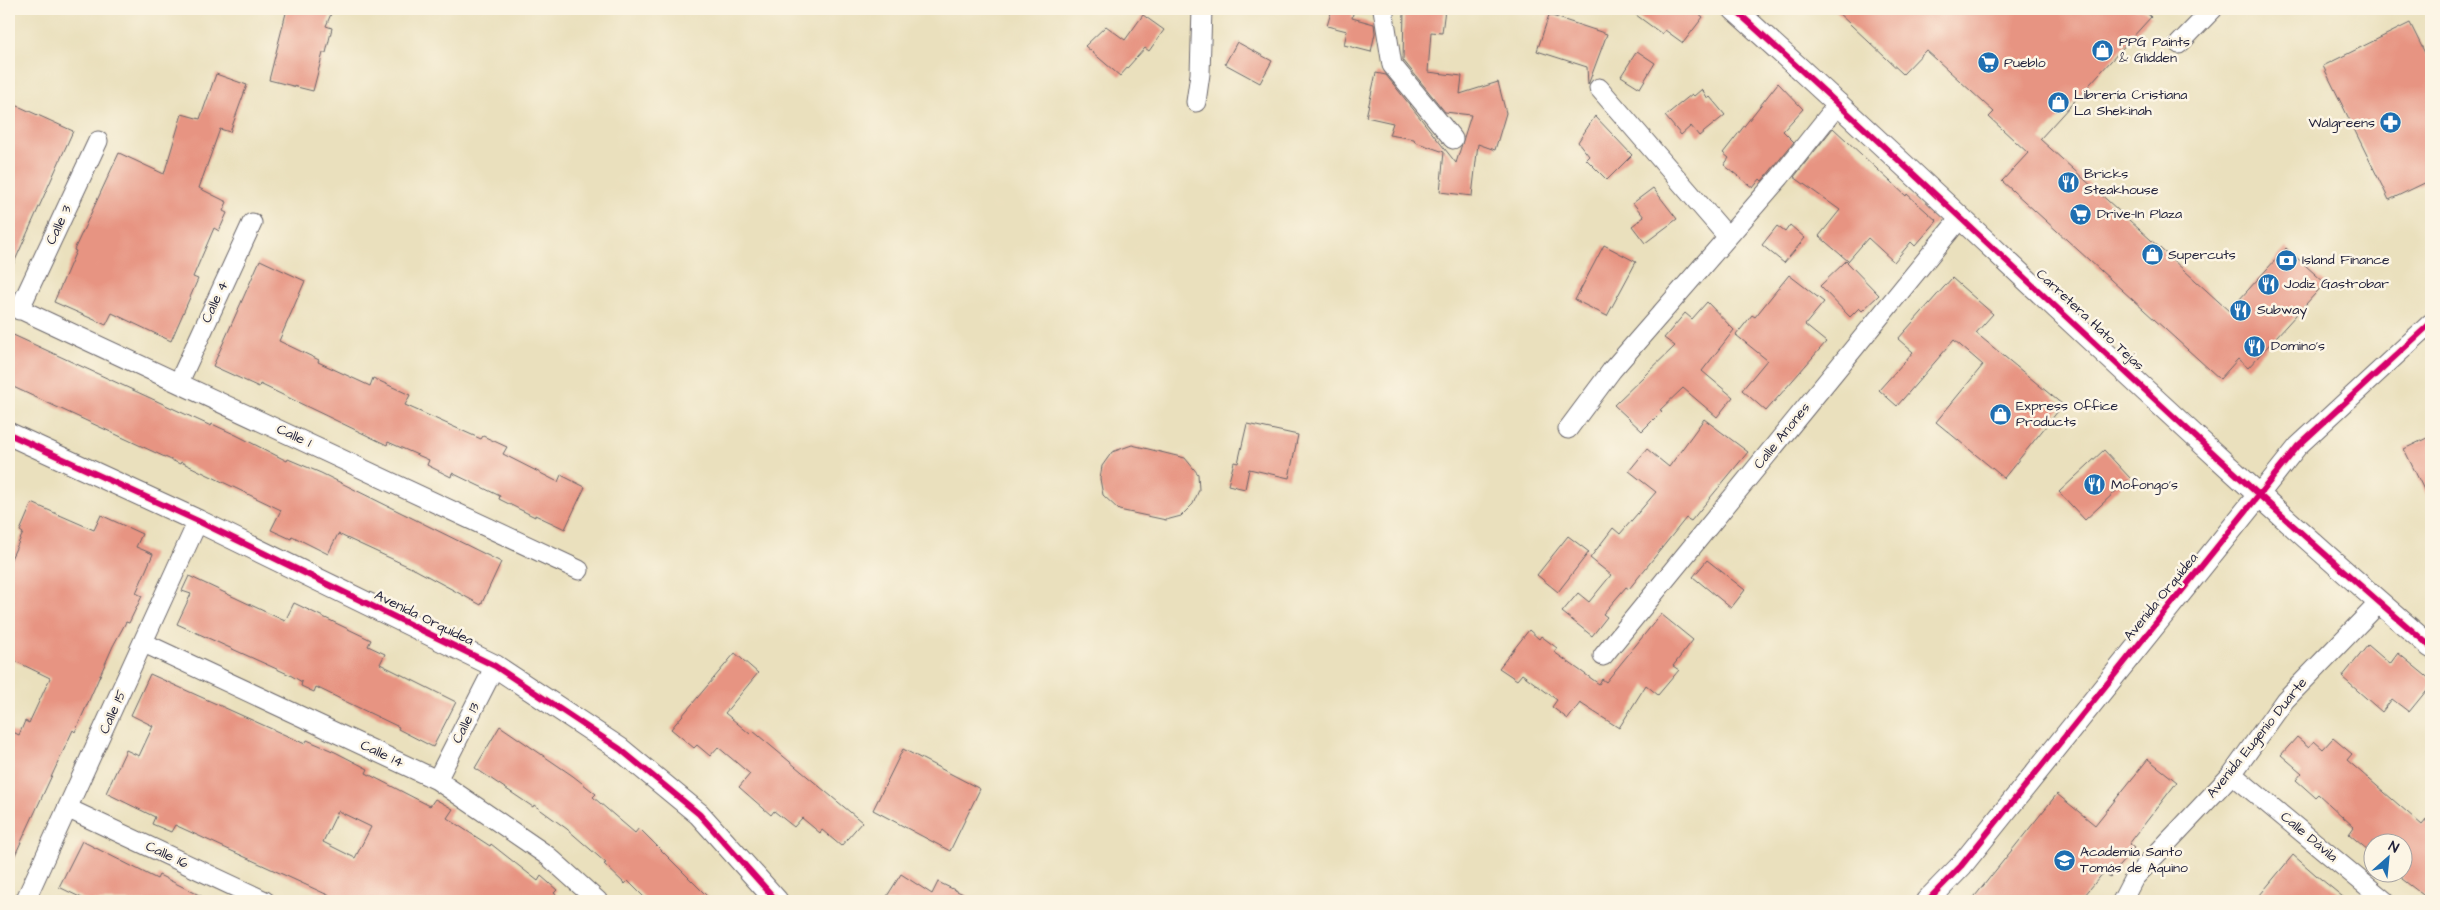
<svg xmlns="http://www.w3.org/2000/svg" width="2440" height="910" font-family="'Architects Daughter',sans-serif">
  <rect width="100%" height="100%" fill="#fcf5e5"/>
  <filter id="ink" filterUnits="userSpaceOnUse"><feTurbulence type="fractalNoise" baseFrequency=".02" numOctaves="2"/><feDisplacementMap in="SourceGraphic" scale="10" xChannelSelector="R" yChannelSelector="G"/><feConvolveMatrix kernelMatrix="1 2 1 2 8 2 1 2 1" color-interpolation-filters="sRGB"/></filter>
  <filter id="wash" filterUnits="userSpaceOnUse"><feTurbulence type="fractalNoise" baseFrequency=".0096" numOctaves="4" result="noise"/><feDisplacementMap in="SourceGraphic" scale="20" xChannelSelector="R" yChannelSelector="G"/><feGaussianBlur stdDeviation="1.12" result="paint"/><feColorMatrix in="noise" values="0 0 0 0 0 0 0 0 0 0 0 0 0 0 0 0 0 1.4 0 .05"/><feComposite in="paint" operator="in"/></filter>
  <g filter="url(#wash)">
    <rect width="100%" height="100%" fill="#eae0bd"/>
    <g id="blocks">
      <path fill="#e79482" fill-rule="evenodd" d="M 287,9 L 333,9 L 326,26 L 332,28 L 326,53 L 323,53 L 313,91 L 269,80 Z
        M 1332,9 L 1354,9 L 1352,18 L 1374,24 L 1375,33 L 1371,52 L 1344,45 L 1347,31 L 1327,26 Z
        M 1404,9 L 1445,9 L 1442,33 L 1431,32 L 1428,72 L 1462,76 L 1460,94 L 1498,82 L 1506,113 L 1495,150 L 1478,144 L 1472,196 L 1440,192 L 1444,152 L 1415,142 L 1414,139 L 1389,135 L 1393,123 L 1366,117 L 1376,73 L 1386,75 L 1456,163 L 1471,115 L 1445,112 L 1403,60 Z
        M 1628,9 L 1693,9 L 1703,17 L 1683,43 L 1665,30 L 1662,34 Z
        M 1834,9 L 2142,9 L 2151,17 L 2040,139 L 2229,311 L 2286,248 L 2325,283 L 2248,368 L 2238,359 L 2220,379 L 2002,181 L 2028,153 L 1989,117 L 1994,112 L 1926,50 L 1903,74 Z
        M 1143,15 L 1164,30 L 1149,51 L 1145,48 L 1120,76 L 1085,46 L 1106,26 L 1125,40 Z
        M 1549,15 L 1607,34 L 1588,85 L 1587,67 L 1537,51 Z
        M 2410,23 L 2431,65 L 2431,180 L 2389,200 L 2323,66 Z
        M 1237,42 L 1272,61 L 1260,83 L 1225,64 Z
        M 1637,51 L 1655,63 L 1640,88 L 1621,76 Z
        M 216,74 L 247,85 L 230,132 L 220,129 L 199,188 L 227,202 L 223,211 L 227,213 L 219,231 L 214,228 L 193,277 L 198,279 L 171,341 L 112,313 L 106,325 L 54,302 L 76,251 L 74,250 L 119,153 L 164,174 L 182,114 L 200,119 Z
        M 1778,83 L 1803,109 L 1783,131 L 1794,142 L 1762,181 L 1760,179 L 1753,188 L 1724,165 L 1729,158 L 1723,153 Z
        M 1702,89 L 1708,99 L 1710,97 L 1725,115 L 1699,136 L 1691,126 L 1681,135 L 1665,116 L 1692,94 L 1694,96 Z
        M 9,102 L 73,131 L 9,274 Z
        M 1595,116 L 1632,155 L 1607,180 L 1586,159 L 1589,156 L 1578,142 Z
        M 1833,128 L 1906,196 L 1907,194 L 1937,221 L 1915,246 L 1911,242 L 1894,262 L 1868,238 L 1848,261 L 1819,236 L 1840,210 L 1794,177 Z
        M 1653,188 L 1677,219 L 1645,243 L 1632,226 L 1644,217 L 1633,203 Z
        M 1790,225 L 1805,238 L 1784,263 L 1762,245 L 1777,226 L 1785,232 Z
        M 1604,245 L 1636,262 L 1607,316 L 1575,300 Z
        M 260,260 L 305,281 L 279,341 L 319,360 L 318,362 L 370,386 L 373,378 L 410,395 L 405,405 L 481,439 L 483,436 L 507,447 L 503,454 L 558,482 L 561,475 L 585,487 L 565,529 L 535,515 L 535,517 L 499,499 L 500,496 L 452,473 L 451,477 L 427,465 L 429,460 L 388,442 L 387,445 L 260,384 L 259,387 L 213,366 Z
        M 1846,261 L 1879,295 L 1862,311 L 1859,308 L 1850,317 L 1820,286 Z
        M 1789,275 L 1824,302 L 1805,325 L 1826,342 L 1766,411 L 1742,390 L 1767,360 L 1736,335 L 1752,315 L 1755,317 Z
        M 1952,278 L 1993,314 L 1976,333 L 2063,405 L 2004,478 L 1936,422 L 1983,365 L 1954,340 L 1897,406 L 1879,390 L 1913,352 L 1898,339 Z
        M 1707,302 L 1734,330 L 1702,371 L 1733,397 L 1717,417 L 1683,388 L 1660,410 L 1662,411 L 1642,431 L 1614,405 L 1675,346 L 1664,338 L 1685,313 L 1692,319 Z
        M 9,333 L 211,426 L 212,424 L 236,435 L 287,461 L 288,459 L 321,473 L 501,562 L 481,605 L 416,570 L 338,534 L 328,554 L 292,536 L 291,539 L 271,530 L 281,510 L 181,462 L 180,464 L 9,385 Z
        M 1704,419 L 1748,452 L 1691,521 L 1686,518 L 1629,589 L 1626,587 L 1603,614 L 1607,617 L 1592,636 L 1562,612 L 1578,593 L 1589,602 L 1611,575 L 1590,558 L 1613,528 L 1620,534 L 1656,492 L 1629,471 L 1647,449 L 1669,467 Z
        M 1247,424 L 1298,435 L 1289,478 L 1249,469 L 1245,489 L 1228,485 L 1234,462 L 1238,463 Z
        M 2431,436 L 2431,504 L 2404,449 Z
        M 1132,445 L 1185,458 L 1198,474 L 1199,490 L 1193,504 L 1181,516 L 1166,520 L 1119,510 L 1103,495 L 1100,479 L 1102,466 L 1112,452 Z
        M 2104,450 L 2130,478 L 2085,520 L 2059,492 Z
        M 32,503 L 94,530 L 101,515 L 142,534 L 136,547 L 153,554 L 136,593 L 142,596 L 129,623 L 126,622 L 113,646 L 75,732 L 73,730 L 9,868 L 9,730 L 19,735 L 25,721 L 29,723 L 50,678 L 9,658 L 9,563 L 23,533 L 20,531 Z
        M 1568,536 L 1589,552 L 1558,592 L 1537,575 Z
        M 1707,560 L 1745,590 L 1731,608 L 1693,577 Z
        M 189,576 L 285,621 L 294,603 L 371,640 L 368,646 L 385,654 L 380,664 L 456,702 L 433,747 L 398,729 L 399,727 L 355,706 L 316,687 L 314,692 L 301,686 L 302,682 L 290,675 L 177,624 L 191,594 L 182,591 Z
        M 1661,614 L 1693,640 L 1673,666 L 1679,670 L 1658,695 L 1646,685 L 1619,728 L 1580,703 L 1568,719 L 1552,707 L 1557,700 L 1522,674 L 1517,680 L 1499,668 L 1529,630 L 1539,639 L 1541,636 L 1557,648 L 1554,652 L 1599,684 L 1602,679 L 1606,682 Z
        M 2368,645 L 2390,664 L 2398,653 L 2431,680 L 2431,685 L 2409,712 L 2392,699 L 2382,712 L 2342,677 Z
        M 735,653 L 758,673 L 725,713 L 750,734 L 753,731 L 862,822 L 841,846 L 822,830 L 820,833 L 802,818 L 794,827 L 774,811 L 771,815 L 739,787 L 750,774 L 718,747 L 710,756 L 697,745 L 694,748 L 671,729 Z
        M 150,674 L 305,744 L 307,740 L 335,752 L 368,769 L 366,773 L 430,806 L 435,799 L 453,809 L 447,818 L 490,846 L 491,844 L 538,881 L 541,876 L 557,890 L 554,893 L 564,901 L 341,901 L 175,825 L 171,832 L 152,824 L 155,817 L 106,793 L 126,750 L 139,756 L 153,726 L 131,715 ZM 338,811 L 371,827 L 355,858 L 323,842 Z
        M 500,726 L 573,776 L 596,794 L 593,797 L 635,833 L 639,828 L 712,901 L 648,901 L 628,881 L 625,884 L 604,864 L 606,863 L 567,829 L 534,805 L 533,807 L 475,768 Z
        M 2297,737 L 2309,747 L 2314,741 L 2323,749 L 2333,738 L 2352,754 L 2347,760 L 2422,825 L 2431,814 L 2431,901 L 2402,879 L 2402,842 L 2372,842 L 2372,847 L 2369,851 L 2349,834 L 2354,827 L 2318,794 L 2315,797 L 2296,780 L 2302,773 L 2281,755 Z
        M 903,749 L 980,789 L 950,851 L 873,810 Z
        M 2148,759 L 2177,782 L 2129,844 L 2134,848 L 2110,877 L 2104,872 L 2080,901 L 1971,901 L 2057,794 L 2095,825 Z
        M 82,841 L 157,879 L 159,875 L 211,901 L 88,901 L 59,887 Z
        M 2293,855 L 2316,875 L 2348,901 L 2255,901 Z
        M 901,874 L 932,894 L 938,882 L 978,901 L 884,901 Z"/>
    </g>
  </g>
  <g filter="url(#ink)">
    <use href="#blocks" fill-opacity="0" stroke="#686468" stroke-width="1"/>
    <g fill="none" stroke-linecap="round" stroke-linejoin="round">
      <defs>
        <path id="minor" d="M 1383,9 L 1392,65 L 1453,139
          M 2179,44 L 2213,9
          M 1599,88 L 1727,236
          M 1196,102 L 1200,74 L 1202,9
          M 9,304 L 579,570
          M 19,310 L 98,141
          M 179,382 L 252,223
          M 1568,429 L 1612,370 L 1780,177 L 1839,103
          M 2259,495 L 2298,446 L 2431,323
          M 144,643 L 437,780 L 548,856 L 598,901
          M 1603,656 L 1961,217
          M 2232,774 L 2385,901
          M 437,780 L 495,666
          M 69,809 L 265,901
          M 25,901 L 198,521
          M 2122,901 L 2134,878 L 2232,774 L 2285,700 L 2379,603"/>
        <path id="tertiary" d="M 1734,9 C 1968,220 2192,442 2431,647
          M 9,434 L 198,521 L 495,666 L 620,749 L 699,814 L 777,901
          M 1927,901 L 1961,866 L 2259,495"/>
      </defs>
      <use href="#minor" stroke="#686468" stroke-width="21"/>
      <use href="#tertiary" stroke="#686468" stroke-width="24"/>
      <use href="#minor" stroke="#fff" stroke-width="19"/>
      <use href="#tertiary" stroke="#fff" stroke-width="22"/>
      <defs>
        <path id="cycleway" d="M 1734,9 C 1968,220 2192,442 2431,647
          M 9,434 L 198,521 L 495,666 L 620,749 L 699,814 L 777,901
          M 1927,901 L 1961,866 L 2298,446 L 2431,323"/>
      </defs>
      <use href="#cycleway" stroke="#fcf5e5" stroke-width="9"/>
      <use href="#cycleway" stroke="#d6006c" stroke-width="6"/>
    </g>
  </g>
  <defs>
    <symbol id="shop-disc" viewBox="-11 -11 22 22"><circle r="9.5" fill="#1f6fb2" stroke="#fcf5e5"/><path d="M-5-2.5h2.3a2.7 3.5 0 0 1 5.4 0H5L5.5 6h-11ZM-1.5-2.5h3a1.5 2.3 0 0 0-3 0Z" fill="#fff"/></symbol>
    <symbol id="supermarket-disc" viewBox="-11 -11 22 22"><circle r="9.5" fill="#1f6fb2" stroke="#fcf5e5"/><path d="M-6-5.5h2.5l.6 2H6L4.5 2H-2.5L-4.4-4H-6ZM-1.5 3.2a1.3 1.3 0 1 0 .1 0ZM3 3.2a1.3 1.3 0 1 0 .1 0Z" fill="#fff"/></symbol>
    <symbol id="pharmacy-disc" viewBox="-11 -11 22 22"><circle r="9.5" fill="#1f6fb2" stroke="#fcf5e5"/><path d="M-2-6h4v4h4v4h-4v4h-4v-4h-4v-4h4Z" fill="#fff"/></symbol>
    <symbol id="restaurant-disc" viewBox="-11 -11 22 22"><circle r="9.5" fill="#1f6fb2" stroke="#fcf5e5"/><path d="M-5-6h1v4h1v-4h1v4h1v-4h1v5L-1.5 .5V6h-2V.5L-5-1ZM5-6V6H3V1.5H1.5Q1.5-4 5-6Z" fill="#fff"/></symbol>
    <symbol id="bank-disc" viewBox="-11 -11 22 22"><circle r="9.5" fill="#1f6fb2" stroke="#fcf5e5"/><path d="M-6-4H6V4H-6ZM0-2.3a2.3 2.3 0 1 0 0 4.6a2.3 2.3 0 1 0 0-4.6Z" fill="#fff"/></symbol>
    <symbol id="school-disc" viewBox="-11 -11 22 22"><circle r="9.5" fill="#1f6fb2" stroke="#fcf5e5"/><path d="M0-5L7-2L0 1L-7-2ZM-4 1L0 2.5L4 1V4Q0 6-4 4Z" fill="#fff"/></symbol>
  </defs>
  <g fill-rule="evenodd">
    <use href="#shop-disc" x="2090" y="38" width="25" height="25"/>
    <use href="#supermarket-disc" x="1976" y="50" width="25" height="25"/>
    <use href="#shop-disc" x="2046" y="90" width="25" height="25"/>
    <use href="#pharmacy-disc" x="2378" y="110" width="25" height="25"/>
    <use href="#restaurant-disc" x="2056" y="170" width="25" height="25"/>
    <use href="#supermarket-disc" x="2068" y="202" width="25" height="25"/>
    <use href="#shop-disc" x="2140" y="242" width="25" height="25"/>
    <use href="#bank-disc" x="2274" y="248" width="25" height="25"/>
    <use href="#restaurant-disc" x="2256" y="272" width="25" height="25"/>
    <use href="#restaurant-disc" x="2228" y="298" width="25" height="25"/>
    <use href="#restaurant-disc" x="2242" y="334" width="25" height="25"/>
    <use href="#shop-disc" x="1988" y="402" width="25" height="25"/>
    <use href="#restaurant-disc" x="2082" y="472" width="25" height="25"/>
    <use href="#school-disc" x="2052" y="848" width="25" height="25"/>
  </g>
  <g text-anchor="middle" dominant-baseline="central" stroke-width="5" stroke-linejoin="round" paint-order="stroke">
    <g font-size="14" fill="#22223b" stroke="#fcf5e5" text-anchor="start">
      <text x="2119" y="42">PPG Paints<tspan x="2119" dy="16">&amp; Glidden</tspan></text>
      <text x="2004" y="63">Pueblo</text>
      <text x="2074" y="95">Librería Cristiana<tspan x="2074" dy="16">La Shekinah</tspan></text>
      <text x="2375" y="123" text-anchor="end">Walgreens</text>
      <text x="2084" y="174">Bricks<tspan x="2084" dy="16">Steakhouse</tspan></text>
      <text x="2097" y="214">Drive-In Plaza</text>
      <text x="2168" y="255">Supercuts</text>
      <text x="2302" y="260">Island Finance</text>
      <text x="2284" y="284">Jodiz Gastrobar</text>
      <text x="2257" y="310">Subway</text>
      <text x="2271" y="346">Domino's</text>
      <text x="2016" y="406">Express Office<tspan x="2016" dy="16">Products</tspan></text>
      <text x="2111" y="485">Mofongo's</text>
      <text x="2080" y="852">Academia Santo<tspan x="2080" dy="16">Tomás de Aquino</tspan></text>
    </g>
    <g font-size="14" fill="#22223b" stroke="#fcf5e5">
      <text transform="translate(59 225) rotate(-65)">Calle 3</text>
      <text transform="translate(215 302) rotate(-65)">Calle 4</text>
      <text transform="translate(2090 320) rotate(43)">Carretera Hato Tejas</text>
      <text transform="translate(294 436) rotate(25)">Calle 1</text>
      <text transform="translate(1782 436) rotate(-51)">Calle Anones</text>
      <text transform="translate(2161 597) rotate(-51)">Avenida Orquídea</text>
      <text transform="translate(424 618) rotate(26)">Avenida Orquídea</text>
      <text transform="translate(113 712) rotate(-66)">Calle 15</text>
      <text transform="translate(466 723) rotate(-63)">Calle 13</text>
      <text transform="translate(2257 738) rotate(-51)">Avenida Eugenio Duarte</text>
      <text transform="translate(382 754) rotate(25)">Calle 14</text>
      <text transform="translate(2309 837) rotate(40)">Calle Dávila</text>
      <text transform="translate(167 855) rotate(25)">Calle 16</text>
    </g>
  </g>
  <rect width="2440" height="910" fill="none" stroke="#fcf5e5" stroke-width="30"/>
  <g transform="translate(2388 858) rotate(27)"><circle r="24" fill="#fcf5e5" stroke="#a5a1a1"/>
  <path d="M0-4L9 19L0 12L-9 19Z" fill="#1f6fb2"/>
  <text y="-8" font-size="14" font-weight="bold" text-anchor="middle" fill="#22223b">N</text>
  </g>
</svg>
